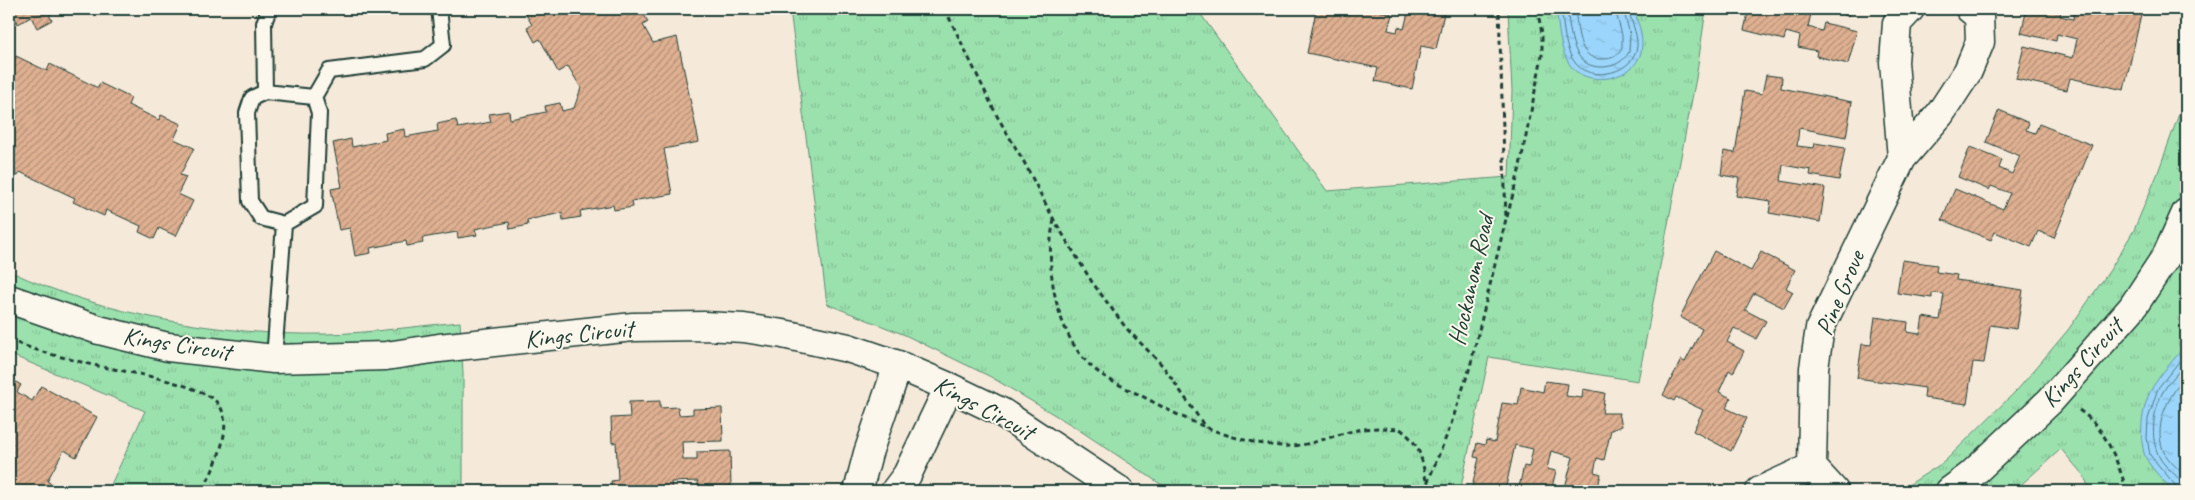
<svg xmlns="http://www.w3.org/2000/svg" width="2195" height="500" font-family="Caveat,sans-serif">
  <defs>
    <pattern id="grass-tufts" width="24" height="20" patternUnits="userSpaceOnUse" patternTransform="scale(1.25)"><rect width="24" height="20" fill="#9be1ae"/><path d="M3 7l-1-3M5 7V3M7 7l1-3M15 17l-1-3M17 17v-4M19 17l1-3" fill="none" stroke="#85c296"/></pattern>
    <pattern id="water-ripples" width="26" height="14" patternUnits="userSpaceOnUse" patternTransform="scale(1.25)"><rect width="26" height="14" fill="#9bd5fb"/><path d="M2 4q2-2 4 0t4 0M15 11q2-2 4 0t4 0" fill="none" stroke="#85b8d8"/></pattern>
    <pattern id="building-hatch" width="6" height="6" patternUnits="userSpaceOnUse" patternTransform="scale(1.25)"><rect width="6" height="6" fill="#dfb091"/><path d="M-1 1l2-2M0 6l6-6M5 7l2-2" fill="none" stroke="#b49077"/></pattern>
  </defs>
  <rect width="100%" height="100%" fill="#f5e9da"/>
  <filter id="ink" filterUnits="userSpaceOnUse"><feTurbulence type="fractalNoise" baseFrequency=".02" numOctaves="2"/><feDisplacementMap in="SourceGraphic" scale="10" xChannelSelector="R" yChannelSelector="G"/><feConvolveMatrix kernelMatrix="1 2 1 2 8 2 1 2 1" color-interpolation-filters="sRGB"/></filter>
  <g filter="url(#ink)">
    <path fill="url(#grass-tufts)" stroke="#5d8f71" d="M 790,9 L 1197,9 L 1327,191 L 1509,177 L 1512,91 L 1508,9 L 1706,9 L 1696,78 L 1638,381 L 1489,357 L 1460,491 L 1171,491 L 1070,424 L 991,377 L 905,335 L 827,304 Z
      M 2186,85 L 2186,491 L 2090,491 L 2084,476 L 2061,449 L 2014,491 L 1899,491 L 1944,462 L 2019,388 L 2068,330 L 2110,270 L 2134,230 L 2157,175 L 2178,117 Z
      M 9,271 C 104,315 222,336 327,334 C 371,333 416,326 460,322 L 463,373 L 463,491 L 108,491 L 145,411 L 9,354 Z"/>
    <path fill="url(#water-ripples)" stroke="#6998ab" d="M 1556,9 L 1633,9 C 1639,23 1646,43 1639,58 C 1628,81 1585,87 1570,65 C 1559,49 1559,27 1556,9 Z
      M 2186,345 L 2186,491 L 2176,491 C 2167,486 2149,466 2145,456 C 2138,435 2142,403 2154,385 C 2163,371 2175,358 2186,345 Z"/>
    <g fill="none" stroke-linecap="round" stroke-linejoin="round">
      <path stroke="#517a84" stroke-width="1" d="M 1561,9 C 1564,26 1564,50 1576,64 C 1592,83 1635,73 1637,46 C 1638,33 1630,21 1629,9
        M 1567,9 C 1571,33 1571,69 1604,67 C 1615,66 1623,62 1629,52 L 1630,34 L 1623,9
        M 1575,9 C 1578,27 1577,60 1602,59 C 1611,59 1617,57 1622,49 L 1622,35 L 1615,9
        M 2186,375 C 2170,395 2153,422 2163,450 C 2167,460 2179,469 2186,477
        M 2177,491 L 2176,486 L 2150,455 L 2147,438 L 2148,419 L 2158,388 L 2186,353
        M 2184,491 C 2183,479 2171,472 2164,464 C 2148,445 2152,410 2164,390 C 2170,380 2179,372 2186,363"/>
    </g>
    <path fill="url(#building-hatch)" stroke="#1f3d34" d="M 9,9 L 60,9 L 49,15 L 52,20 L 37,28 L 31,17 L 18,24 Z
      M 523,9 L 641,9 L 648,22 L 643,25 L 653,43 L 677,37 L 699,142 L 664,149 L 672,194 L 632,201 L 633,207 L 614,210 L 613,205 L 580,211 L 581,217 L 563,220 L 562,213 L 527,220 L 528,225 L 510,229 L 509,222 L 475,229 L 477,235 L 458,238 L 457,232 L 422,238 L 423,243 L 407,246 L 406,241 L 370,248 L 371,253 L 355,256 L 350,228 L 339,230 L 331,189 L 342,187 L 333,143 L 351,139 L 352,147 L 386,140 L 385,133 L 404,129 L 405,137 L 438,131 L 437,124 L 456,120 L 458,128 L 491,122 L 489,114 L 509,111 L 510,119 L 546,112 L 545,106 L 560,103 L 562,111 L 574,108 L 581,88 L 568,66 L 558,72 L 540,39 L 535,42 L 527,27 L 532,25 Z
      M 1306,9 L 1370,9 L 1392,14 L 1388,30 L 1397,32 L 1398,27 L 1404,29 L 1409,9 L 1445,9 L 1436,49 L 1421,46 L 1412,89 L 1375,81 L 1378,68 L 1307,53 L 1316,11 Z
      M 1749,9 L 1812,9 L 1808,27 L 1822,31 L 1824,23 L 1857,31 L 1848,64 L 1816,56 L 1817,51 L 1798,47 L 1800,36 L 1786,32 L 1784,40 L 1744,30 Z
      M 1820,9 L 1850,9 L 1848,16 Z
      M 2027,9 L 2061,9 L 2060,16 L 2073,19 L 2075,9 L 2150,9 L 2149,13 L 2142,11 L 2124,90 L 2070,78 L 2067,90 L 2016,79 L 2024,46 L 2073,58 L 2077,39 L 2057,34 L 2056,41 L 2021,33 Z
      M 16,56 L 47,71 L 50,64 L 98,88 L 100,83 L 131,98 L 128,105 L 159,120 L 161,115 L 181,124 L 174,139 L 194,148 L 180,175 L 186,177 L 178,194 L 193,201 L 176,236 L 159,228 L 154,239 L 139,232 L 141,226 L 106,210 L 104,216 L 73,202 L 75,198 L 20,172 L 18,176 L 9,172 L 9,70 Z
      M 1766,75 L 1782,77 L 1781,88 L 1852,102 L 1846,137 L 1799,128 L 1797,146 L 1814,148 L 1815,143 L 1845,148 L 1839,180 L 1810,175 L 1811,170 L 1783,165 L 1781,181 L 1825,188 L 1820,222 L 1769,213 L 1771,201 L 1736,196 L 1739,178 L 1721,175 L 1724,151 L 1735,153 L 1745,91 L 1762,94 Z
      M 1999,110 L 2029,123 L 2026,130 L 2035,133 L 2039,124 L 2092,145 L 2054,238 L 2038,231 L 2031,247 L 1995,232 L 1991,240 L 1942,220 L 1955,189 L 2003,209 L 2010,193 L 1991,186 L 1989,190 L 1958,177 L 1970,147 L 2002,160 L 1999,168 L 2012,174 L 2020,156 L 1986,142 Z
      M 1714,251 L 1751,271 L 1761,252 L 1795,270 L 1786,288 L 1793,292 L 1784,308 L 1754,293 L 1745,310 L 1766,321 L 1756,339 L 1734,328 L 1727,342 L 1744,351 L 1733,373 L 1729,370 L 1719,392 L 1731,398 L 1726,408 L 1747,418 L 1731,451 L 1693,431 L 1703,410 L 1676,397 L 1674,401 L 1663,395 L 1681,360 L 1685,362 L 1702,329 L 1680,317 Z
      M 1902,260 L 1937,265 L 1936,272 L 1957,275 L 1956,280 L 2023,290 L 2017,329 L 1990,325 L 1984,363 L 1973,362 L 1967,404 L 1924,398 L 1925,388 L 1857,378 L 1862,344 L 1871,345 L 1875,317 L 1908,322 L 1907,332 L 1920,334 L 1923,317 L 1940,320 L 1944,294 L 1932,293 L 1932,298 L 1897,293 Z
      M 9,378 L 21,385 L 17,392 L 32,401 L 41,386 L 97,417 L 76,457 L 64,450 L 47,481 L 58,487 L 55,491 L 9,491 Z
      M 1545,381 L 1568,384 L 1566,396 L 1582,398 L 1583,389 L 1605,393 L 1602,413 L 1619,413 L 1622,426 L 1611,430 L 1604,460 L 1597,458 L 1594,472 L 1601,474 L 1597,491 L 1564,491 L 1573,457 L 1551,451 L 1547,469 L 1556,471 L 1551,491 L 1518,491 L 1524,466 L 1529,467 L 1533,449 L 1515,445 L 1505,491 L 1471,491 L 1479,458 L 1474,457 L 1477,443 L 1485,445 L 1486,440 L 1495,442 L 1502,403 L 1518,405 L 1521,387 L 1543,392 Z
      M 660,401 L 660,408 L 678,407 L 679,415 L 693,414 L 693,409 L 722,408 L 723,441 L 682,442 L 683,460 L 697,460 L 697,452 L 730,451 L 731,486 L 698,487 L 698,481 L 671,482 L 672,491 L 612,491 L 611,481 L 618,480 L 616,442 L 612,443 L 611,418 L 630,417 L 629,402 Z"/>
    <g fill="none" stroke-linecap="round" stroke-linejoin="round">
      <defs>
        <path id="lane" d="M 265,92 L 264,23 L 269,9
          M 314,97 L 329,71 L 425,59 L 443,45 L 439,9
          M 274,359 L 284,224 L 261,218 L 250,201 L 247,113 L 252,98 L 265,92 L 314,97 L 319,113 L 315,206 L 284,224"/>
        <path id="street" d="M 1902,158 L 1894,62 L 1897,23 L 1910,9
          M 9,299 L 99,330 L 168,347 L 274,359 L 386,356 L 439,348 L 633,327 L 704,326 L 744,328 L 783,334 L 848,348 L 898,365 L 949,387 L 1001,412 L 1120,491
          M 858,491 L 868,453 L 898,365
          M 895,491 L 907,475 L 949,387
          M 1760,491 L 1812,467
          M 1834,491 L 1812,467 L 1814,368 L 1820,328 L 1902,158 L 1940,114 L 1968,71 L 1980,42 L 1979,16 L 1970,9
          M 1950,491 L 1970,476 L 2050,401 L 2132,308 L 2167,255 L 2186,213"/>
      </defs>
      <use href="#lane" stroke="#1f3d34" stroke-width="18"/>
      <use href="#street" stroke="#1f3d34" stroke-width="31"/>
      <path stroke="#1f3d34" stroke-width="3" stroke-dasharray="5 4" stroke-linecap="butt" d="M 945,9 L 997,116 L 1024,162 L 1054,220 L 1092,282 L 1126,328 L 1163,366 L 1206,428
        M 1507,217 L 1519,171 L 1542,56 L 1542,33 L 1537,9
        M 1054,220 C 1044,262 1055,327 1085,360 C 1101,378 1122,386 1142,396 C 1186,420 1230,442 1281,446 C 1308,448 1331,435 1358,430 C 1372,427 1386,428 1400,429 C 1422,445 1422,461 1427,486
        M 9,339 C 33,351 62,357 89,364 C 117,371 208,382 221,408 C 233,432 213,469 203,491
        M 2079,410 C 2107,429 2117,461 2127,491
        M 1424,491 L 1449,430 L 1470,367 L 1506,219 L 1499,9"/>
      <use href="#lane" stroke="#fbf7ec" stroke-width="14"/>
      <use href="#street" stroke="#fbf7ec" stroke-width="28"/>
    </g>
  </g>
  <g text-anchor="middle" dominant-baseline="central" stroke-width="4" stroke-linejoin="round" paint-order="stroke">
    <g font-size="25" fill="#1f3d34" stroke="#fbf7ec">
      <text transform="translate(1471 280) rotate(-77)">Hockanom Road</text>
      <text transform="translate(1840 293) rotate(-67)">Pine Grove</text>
      <text transform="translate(579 334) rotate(-6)">Kings Circuit</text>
      <text transform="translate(177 344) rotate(9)">Kings Circuit</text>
      <text transform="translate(2082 363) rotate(-48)">Kings Circuit</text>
      <text transform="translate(984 408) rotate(28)">Kings Circuit</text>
    </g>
  </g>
  <rect width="2195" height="500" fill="none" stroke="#fbf7ec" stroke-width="30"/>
  <rect x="15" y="15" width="2165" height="470" fill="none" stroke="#1f3d34" stroke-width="2" filter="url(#ink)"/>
</svg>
